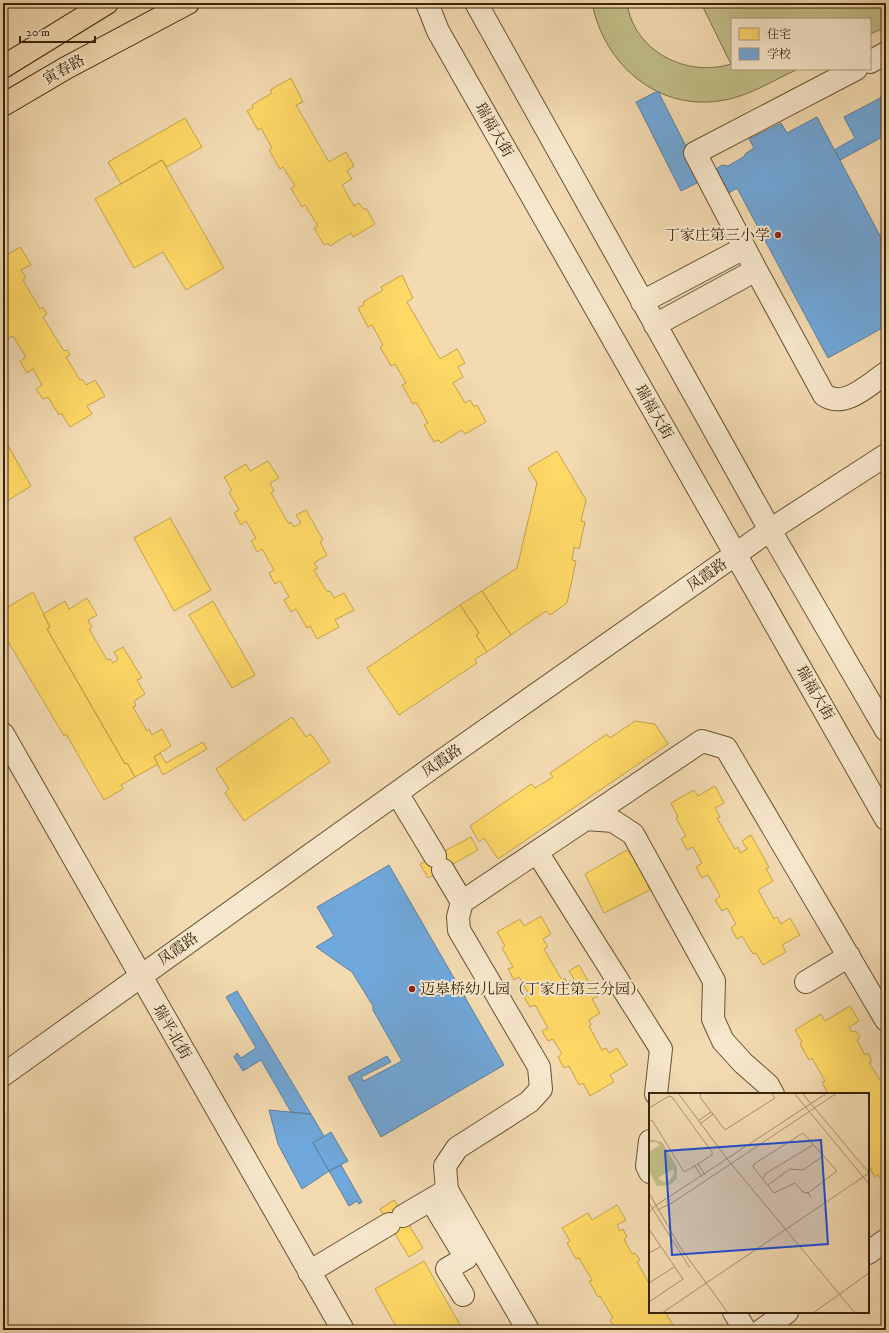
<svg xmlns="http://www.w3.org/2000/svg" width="889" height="1333" font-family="'IM FELL DW Pica','Noto Serif SC',serif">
  <rect width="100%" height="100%" fill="#f3dab1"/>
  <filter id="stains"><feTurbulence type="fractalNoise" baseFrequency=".005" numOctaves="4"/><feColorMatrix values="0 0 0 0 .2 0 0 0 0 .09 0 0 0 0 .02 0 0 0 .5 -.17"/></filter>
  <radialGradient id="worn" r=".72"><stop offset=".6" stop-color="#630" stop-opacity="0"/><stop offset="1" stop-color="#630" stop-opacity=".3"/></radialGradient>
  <path fill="#c1be87" stroke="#7d7147" d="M 592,3 L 627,3 C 634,51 686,78 731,64 L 701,3 L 886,3 L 886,27 L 870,34 L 870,19 L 732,19 L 732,69 L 798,69 C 774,80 751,95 725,100 C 659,113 604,65 592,3 Z"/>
  <path fill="#ffd966" stroke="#c4a34a" d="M 291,78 L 303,102 L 296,105 L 329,162 L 346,152 L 354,166 L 347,171 L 352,179 L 342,185 L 354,206 L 359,203 L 364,210 L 366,208 L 375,224 L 353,237 L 351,233 L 330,246 L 328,243 L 324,245 L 314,228 L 318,226 L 305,205 L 302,207 L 291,188 L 295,186 L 283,167 L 280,169 L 269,150 L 272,148 L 261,128 L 258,130 L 247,111 L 253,108 L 252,105 L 272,93 L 270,90 Z
    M 185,118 L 202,147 L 167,167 L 162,160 L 121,184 L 108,162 Z
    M 162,160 L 224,268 L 186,290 L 163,252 L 134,268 L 95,199 Z
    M 20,247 L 31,265 L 21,270 L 26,278 L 23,280 L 40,309 L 43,307 L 47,314 L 43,317 L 64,351 L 67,350 L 70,355 L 66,357 L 80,380 L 82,379 L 86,385 L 95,380 L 105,396 L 87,406 L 92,414 L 70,427 L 61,413 L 59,415 L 48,397 L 43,399 L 36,389 L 42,385 L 33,369 L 27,373 L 20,361 L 26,357 L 13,336 L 8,338 L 3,330 L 3,327 L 7,325 L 3,318 L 3,257 Z
    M 402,275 L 413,298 L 407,302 L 440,359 L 457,349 L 465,363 L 458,367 L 463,377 L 453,383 L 465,403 L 470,400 L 474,407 L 477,405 L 486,422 L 465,434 L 462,430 L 441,443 L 439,440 L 434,442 L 424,425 L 428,423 L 416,402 L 413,404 L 402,385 L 406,383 L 395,364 L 391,366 L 380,347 L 383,345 L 372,325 L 368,327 L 358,308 L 364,305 L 363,302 L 383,290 L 381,287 Z
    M 3,437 L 31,486 L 7,501 L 3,495 Z
    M 557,451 L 586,500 L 581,521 L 585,522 L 579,549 L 574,547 L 572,560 L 576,561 L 567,603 L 550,615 L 546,611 L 511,635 L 482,591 L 517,568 L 537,483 L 528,468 Z
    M 268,461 L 279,478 L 270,483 L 274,491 L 271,493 L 289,524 L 291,522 L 294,527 L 301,523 L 296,515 L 306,510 L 323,540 L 320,542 L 327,555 L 314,563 L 318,568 L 314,570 L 327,592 L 330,591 L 334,598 L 344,593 L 354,610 L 335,620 L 339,627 L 317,639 L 310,626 L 307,628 L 296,609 L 291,612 L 284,600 L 289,597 L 280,581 L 275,584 L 269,573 L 274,570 L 262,549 L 257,552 L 251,541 L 256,538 L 246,521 L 241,525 L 234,513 L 239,510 L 229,492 L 232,490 L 224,477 L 246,464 L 250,471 Z
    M 3,515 L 8,524 L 3,527 Z
    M 170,518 L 211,590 L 174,611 L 134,538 Z
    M 482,591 L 511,635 L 487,652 L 476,635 L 479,633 L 460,605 Z
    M 33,592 L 50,627 L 47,629 L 125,764 L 127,763 L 135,777 L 121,785 L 123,789 L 104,800 L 66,734 L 64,736 L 3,633 L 3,610 Z
    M 87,598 L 97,615 L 88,620 L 92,627 L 89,629 L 107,660 L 110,659 L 113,663 L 118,659 L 114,652 L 123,647 L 142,678 L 137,680 L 145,694 L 134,701 L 136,706 L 133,707 L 147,731 L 149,729 L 152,735 L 162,729 L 171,746 L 154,757 L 158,764 L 135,777 L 127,763 L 125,764 L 47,629 L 50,627 L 43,614 L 65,601 L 69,609 Z
    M 213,601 L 255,675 L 232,688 L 189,615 Z
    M 460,605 L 479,633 L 476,635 L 487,652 L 475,659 L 477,663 L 399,715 L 367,668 Z
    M 292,717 L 306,737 L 311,734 L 330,762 L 244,821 L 225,793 L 229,789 L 216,769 Z
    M 635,721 L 655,724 L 668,744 L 498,859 L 484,838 L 479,842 L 470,826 L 531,784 L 535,788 L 553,777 L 550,773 L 607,734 L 610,738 Z
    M 203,742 L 207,749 L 163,775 L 154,757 L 160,753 L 166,763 Z
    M 715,786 L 724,803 L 715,808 L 720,817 L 717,818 L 735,849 L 738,847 L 740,853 L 747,849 L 742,841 L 751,835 L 769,867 L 766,869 L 773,881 L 758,890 L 774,919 L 777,917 L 781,924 L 790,918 L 800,935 L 782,945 L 786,952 L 763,965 L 756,953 L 753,954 L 742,936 L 737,939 L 731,928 L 736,924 L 727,908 L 722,911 L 715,900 L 720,896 L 708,875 L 702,878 L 696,867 L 702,863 L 693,847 L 687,850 L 681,839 L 686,836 L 676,818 L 678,817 L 671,803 L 694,790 L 698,796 Z
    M 471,837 L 478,850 L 428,878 L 420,864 Z
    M 627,850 L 639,866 L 650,890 L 604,913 L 585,874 Z
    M 541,916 L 551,934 L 543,939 L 548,947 L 544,949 L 562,980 L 565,978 L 567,983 L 574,979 L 569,971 L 579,965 L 597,997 L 592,999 L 600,1013 L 589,1020 L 591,1025 L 589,1026 L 602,1050 L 606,1048 L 609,1053 L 617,1048 L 627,1065 L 610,1075 L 614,1082 L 590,1096 L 583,1083 L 579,1085 L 569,1066 L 564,1068 L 558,1057 L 562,1054 L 553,1039 L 548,1041 L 542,1031 L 548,1028 L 535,1005 L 530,1007 L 524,997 L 529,994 L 519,977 L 514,980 L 508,969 L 513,967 L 502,948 L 505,946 L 497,932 L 520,919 L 524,926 Z
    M 850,1006 L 859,1021 L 849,1027 L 852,1032 L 856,1031 L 860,1038 L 857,1040 L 865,1055 L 868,1053 L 872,1062 L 869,1063 L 886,1089 L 886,1188 L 878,1175 L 875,1177 L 868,1165 L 868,1094 L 828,1094 L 822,1082 L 825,1081 L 812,1058 L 809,1060 L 800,1044 L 802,1042 L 795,1030 L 821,1014 L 825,1021 Z
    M 394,1200 L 423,1248 L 409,1257 L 380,1209 Z
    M 617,1205 L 626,1220 L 617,1225 L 620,1231 L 623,1229 L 627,1237 L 624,1239 L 632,1254 L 635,1253 L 640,1260 L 637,1262 L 650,1285 L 650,1312 L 668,1312 L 666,1313 L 674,1327 L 677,1325 L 680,1330 L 616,1330 L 610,1320 L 613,1318 L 600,1296 L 598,1297 L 589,1281 L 592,1280 L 579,1258 L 576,1259 L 567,1243 L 570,1241 L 562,1228 L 588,1213 L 592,1220 Z
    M 424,1261 L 448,1304 L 463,1330 L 398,1330 L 375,1289 Z"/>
  <path fill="#6fa8dc" stroke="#5f809c" d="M 658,91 L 703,180 L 681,191 L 636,102 Z
    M 886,95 L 886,111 L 883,113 L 886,120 L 886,135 L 840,160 L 834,150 L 855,138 L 844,117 Z
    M 817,117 L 886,247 L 886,326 L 828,358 L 737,188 L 729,193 L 716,169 L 722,165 L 728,166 L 745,156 L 745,154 L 754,148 L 749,139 L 781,123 L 787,133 Z
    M 389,865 L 504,1065 L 381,1137 L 348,1077 L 387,1056 L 391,1062 L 361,1077 L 364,1081 L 402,1061 L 373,1010 L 373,1006 L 352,972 L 316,947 L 334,936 L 317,907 Z
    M 237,991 L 311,1114 L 291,1112 L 261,1060 L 243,1071 L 234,1057 L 237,1053 L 241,1058 L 256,1048 L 226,997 Z
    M 269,1110 L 311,1114 L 324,1136 L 313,1143 L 329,1171 L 302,1189 L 278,1144 Z
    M 331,1132 L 348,1161 L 329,1171 L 313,1143 Z
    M 341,1165 L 362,1202 L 359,1204 L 357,1201 L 349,1206 L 329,1171 Z"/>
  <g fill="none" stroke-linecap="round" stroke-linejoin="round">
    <defs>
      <path id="minor" d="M 427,3 L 438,31 L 886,819
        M 476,3 L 770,530 L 886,730
        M 870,62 L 886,53
        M 756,270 L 695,153 L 856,69
        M 642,302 L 744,248
        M 655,325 L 756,270 L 824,395 C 845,409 868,385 886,373
        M 3,734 L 343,1330
        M 397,793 L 435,856
        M 586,819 L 613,821 L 633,834 L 714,981 L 713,1019 L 723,1041 L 743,1063 L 768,1085 L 773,1094
        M 537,852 L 661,1049 L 656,1094
        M 443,870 L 462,902
        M 806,982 L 849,956
        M 3,1075 L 433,767 L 770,530 L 886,455
        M 650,1141 L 647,1166 L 650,1172
        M 431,1200 L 466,1258 L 447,1269 L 463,1295
        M 403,1216 L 444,1192
        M 868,1253 L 886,1240
        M 309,1272 L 389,1224
        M 734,1312 L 745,1330
        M 528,1330 L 447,1190 L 445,1166 L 457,1148 L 529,1102 L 541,1089 L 539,1067 L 459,930 L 458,917 L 462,902 L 702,741 L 726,748 L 886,1020
        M 762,1330 L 787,1312"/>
      <path id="major" d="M 3,67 L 107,3
        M 3,105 L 66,68 L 188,3"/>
    </defs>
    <use href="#minor" stroke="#685232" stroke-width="24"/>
    <use href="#major" stroke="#392407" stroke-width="24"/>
    <use href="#minor" stroke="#f7e7cc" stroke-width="22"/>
    <use href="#major" stroke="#f3dab1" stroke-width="22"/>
  </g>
  <g fill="#8f2418" stroke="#f7e7cc" stroke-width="1.5">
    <circle cx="778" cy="235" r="4"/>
    <circle cx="412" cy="989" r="4"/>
  </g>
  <g text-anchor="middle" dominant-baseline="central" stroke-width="4" stroke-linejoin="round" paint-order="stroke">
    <g font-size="15" fill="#392407" stroke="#f7e7cc">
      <text transform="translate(64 70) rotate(-29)">寅春路</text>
      <text transform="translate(494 130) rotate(60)">瑞福大街</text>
      <text transform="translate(654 412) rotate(60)">瑞福大街</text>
      <text transform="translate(707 575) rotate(-35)">凤霞路</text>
      <text transform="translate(815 693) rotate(60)">瑞福大街</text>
      <text transform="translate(442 761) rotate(-35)">凤霞路</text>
      <text transform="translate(178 949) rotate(-35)">凤霞路</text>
      <text transform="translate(172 1032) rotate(60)">瑞平北街</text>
    </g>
    <g font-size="15" fill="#392407" stroke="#f7e7cc" text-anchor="end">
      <text x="770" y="235">丁家庄第三小学</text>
      <text x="420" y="989" text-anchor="start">迈皋桥幼儿园（丁家庄第三分园）</text>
    </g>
  </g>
  <g transform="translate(649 1093)">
    <rect width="220" height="220" fill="#f3dab1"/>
    <path d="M 0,46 L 13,49 L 28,74 L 28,86 L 21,92 L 8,93 L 0,78 L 0,59 L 11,52 L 7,49 L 0,49 ZM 24,76 L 25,81 L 21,87 L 15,89 L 9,85 Z" fill="#c1be87" fill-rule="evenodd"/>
    <path fill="none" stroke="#a9916d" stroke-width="1" d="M 29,0 L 79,67 L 206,220M 52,0 L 51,4 L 76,37 L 126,5 L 122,0M 145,0 L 220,91M 0,15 L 20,3 L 23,4 L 63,59 L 63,62 L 49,71 L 56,82M 0,28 L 3,27 L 35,79 L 49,71M 49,28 L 62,19M 51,31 L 64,21M 46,73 L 53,84M 114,86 L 116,81 L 164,52M 119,92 L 141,76 L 154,77 L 174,63M 0,100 L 31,154 L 79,220M 159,100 L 154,99 L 146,90 L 125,100 L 104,74 L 105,71 L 154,40 L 188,78 L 159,100 L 162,105M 0,110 L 41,175M 8,117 L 23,110 L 188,0M 0,120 L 6,113 L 178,0M 0,136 L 34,186 L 0,209M 0,160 L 11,154M 0,190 L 25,174M 13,220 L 220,80 L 153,0M 164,220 L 220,180"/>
    <path fill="#1d4ed8" fill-opacity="0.15" stroke="#1d4ed8" stroke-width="2" d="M 172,47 L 179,151 L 23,162 L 16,58 Z"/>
    <rect width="220" height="220" fill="none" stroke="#392407" stroke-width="2"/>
  </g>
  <rect width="889" height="1333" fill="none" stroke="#f3dab1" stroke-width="16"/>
  <rect x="4" y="4" width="881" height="1325" fill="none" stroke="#392407" stroke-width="2"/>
  <rect x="8" y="8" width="873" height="1317" fill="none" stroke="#392407"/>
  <rect x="731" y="18" width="140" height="52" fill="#f7e7cc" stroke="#ab997d"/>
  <rect x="739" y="28" width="20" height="12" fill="#ffd966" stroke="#ab997d"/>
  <text x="767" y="38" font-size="12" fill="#392407">住宅</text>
  <rect x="739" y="48" width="20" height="12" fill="#6fa8dc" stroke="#ab997d"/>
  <text x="767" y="58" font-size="12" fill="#392407">学校</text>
  <path d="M20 36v6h75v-6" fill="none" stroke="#392407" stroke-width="2"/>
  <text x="26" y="36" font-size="12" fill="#392407" stroke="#f7e7cc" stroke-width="3" paint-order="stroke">20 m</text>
  <rect width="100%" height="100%" filter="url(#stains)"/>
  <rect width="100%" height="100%" fill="url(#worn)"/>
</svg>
